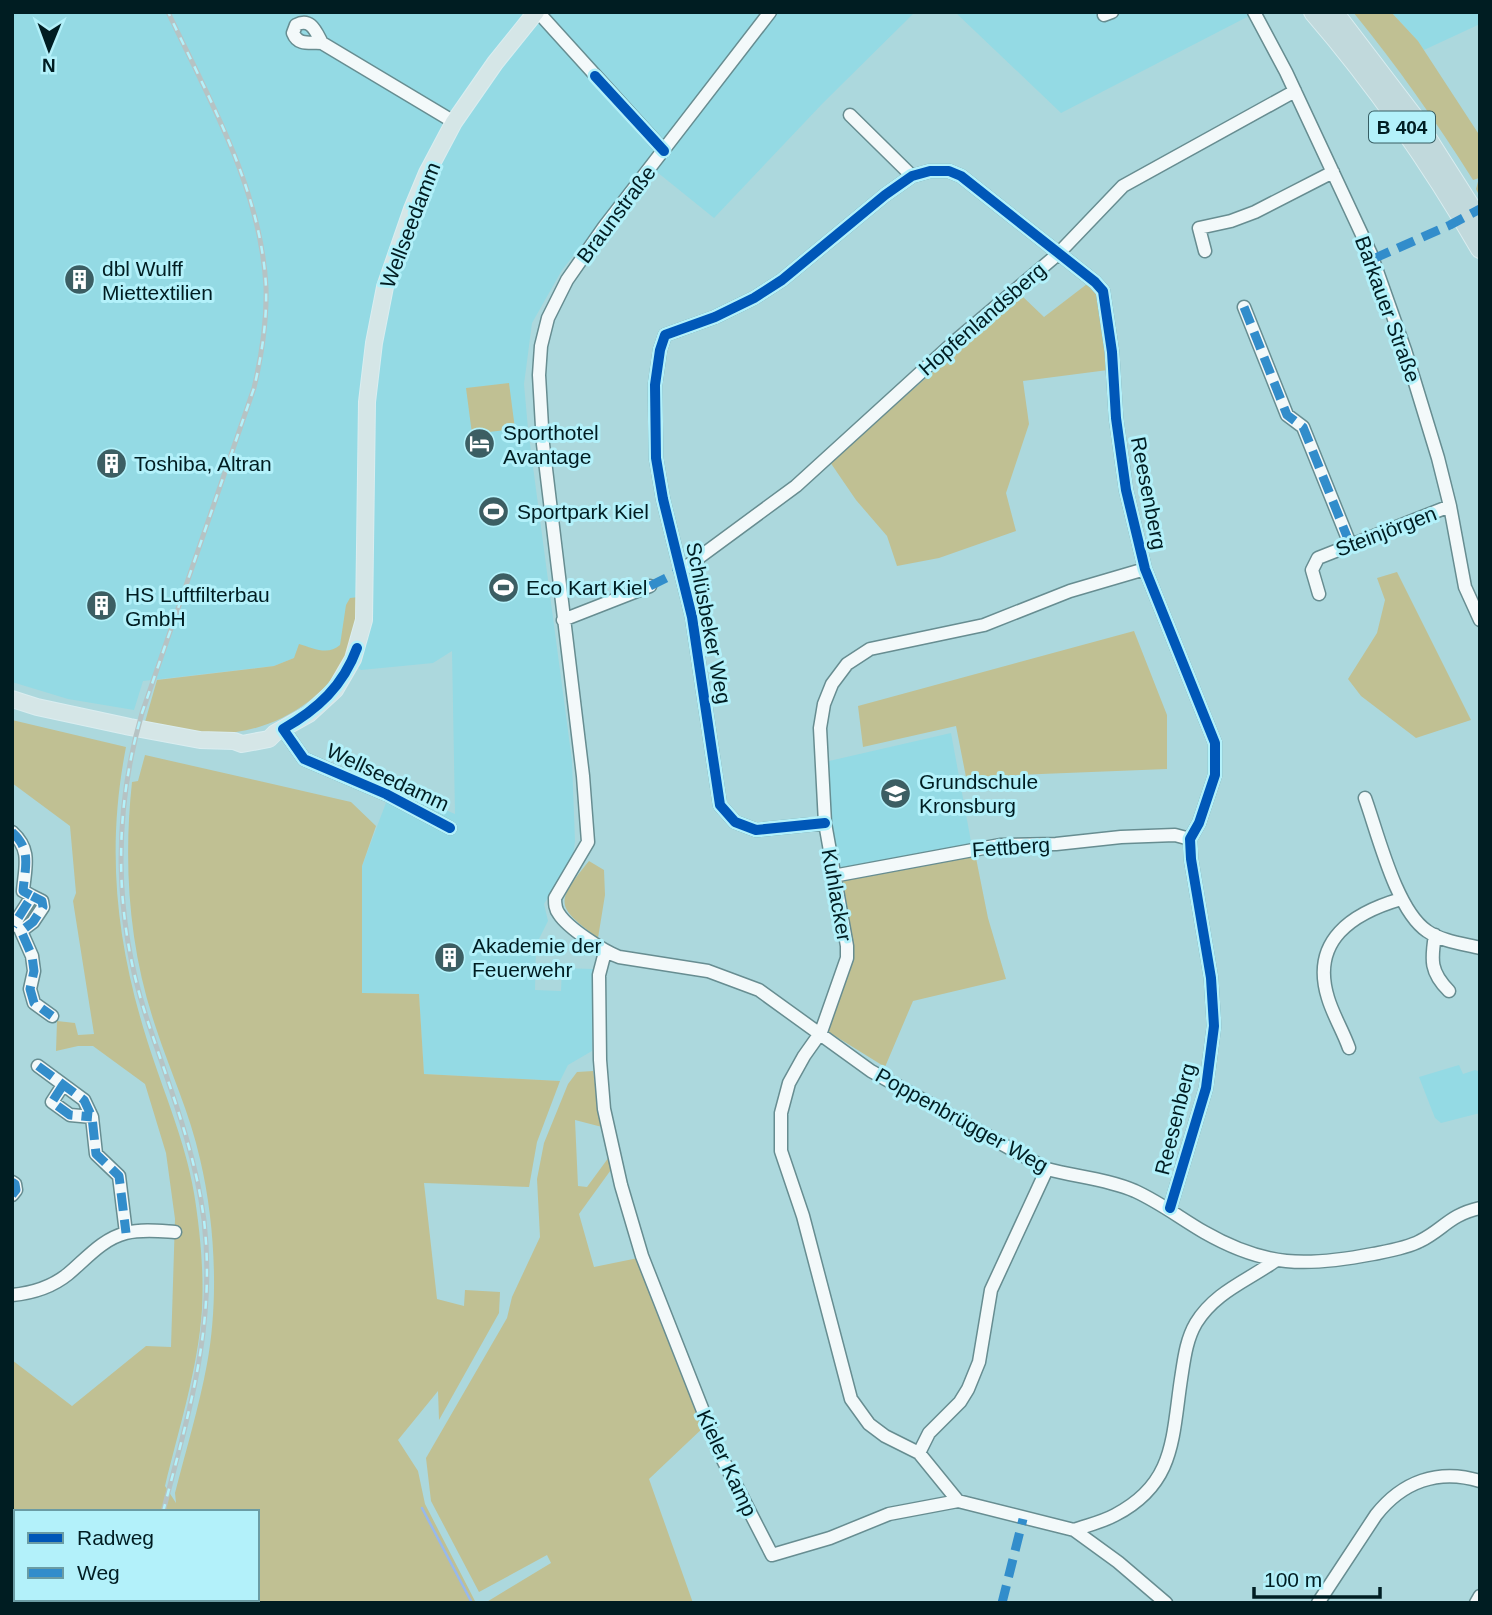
<svg xmlns="http://www.w3.org/2000/svg" width="1492" height="1615" font-family="Arial,sans-serif">
  <rect width="100%" height="100%" fill="#acd8dd"/>
  <path fill="#94dae4" d="M 12,12 L 915,12 L 823,103 L 714,218 L 647,164 L 562,270 L 532,323 L 524,384 L 528,429 L 572,761 L 575,841 L 573,857 L 544,904 L 548,921 L 536,945 L 535,990 L 561,991 L 562,968 L 593,969 L 592,1051 L 568,1065 L 560,1081 L 424,1074 L 419,994 L 361,993 L 362,866 L 392,787 L 455,814 L 452,651 L 433,663 L 361,670 L 346,657 L 294,658 L 274,666 L 143,681 L 134,710 L 68,699 L 12,682 Z
    M 955,12 L 1245,12 L 1249,16 L 1061,113 Z
    M 1391,12 L 1480,12 L 1480,24 L 1424,50 L 1418,41 Z
    M 951,733 L 972,847 L 839,872 L 831,825 L 829,761 Z
    M 1459,1065 L 1463,1074 L 1475,1070 L 1480,1072 L 1480,1113 L 1441,1123 L 1435,1118 L 1419,1077 Z"/>
  <path fill="#c0c093" fill-rule="evenodd" d="M 1353,12 L 1391,12 L 1418,41 L 1480,136 L 1480,197 L 1476,189 L 1479,178 L 1473,180 C 1436,121 1397,66 1353,12 Z
    M 1087,284 L 1097,295 L 1108,370 L 1023,381 L 1029,424 L 1006,493 L 1016,531 L 939,558 L 897,566 L 887,536 L 856,500 L 830,462 L 1021,295 L 1044,317 Z
    M 509,383 L 515,429 L 472,434 L 466,388 Z
    M 1397,572 L 1471,720 L 1416,738 L 1361,696 L 1348,679 L 1377,633 L 1385,600 L 1377,578 Z
    M 359,597 C 361,609 357,618 355,629 C 352,637 351,647 347,655 C 327,697 281,726 236,732 C 206,736 174,727 145,722 L 157,680 L 274,666 L 294,658 L 299,644 C 313,648 328,656 340,645 L 346,605 L 350,598 Z
    M 1134,631 L 1167,715 L 1167,769 L 966,777 L 956,726 L 863,747 L 858,706 Z
    M 12,720 L 126,747 C 106,850 116,941 147,1040 C 163,1091 185,1140 194,1193 C 200,1230 204,1271 202,1309 C 198,1369 179,1428 165,1486 L 176,1503 L 175,1493 C 186,1450 199,1407 207,1364 C 219,1300 215,1222 200,1159 C 190,1114 170,1071 156,1028 C 129,949 123,865 132,782 L 138,781 L 145,755 L 351,802 L 376,826 L 362,866 L 362,993 L 419,994 L 424,1074 L 560,1081 L 537,1142 L 529,1187 L 424,1183 L 437,1299 L 464,1306 L 465,1290 L 500,1292 L 499,1313 L 439,1420 L 438,1391 L 398,1440 L 418,1471 L 425,1504 L 476,1603 L 12,1603 L 12,1360 L 72,1406 L 146,1346 L 171,1347 L 175,1219 L 166,1153 L 145,1084 L 93,1046 L 78,1046 L 56,1051 L 57,1021 L 75,1023 L 78,1035 L 94,1034 L 73,901 L 76,893 L 70,826 L 12,783 ZM 16,1512 L 257,1512 L 257,1599 L 16,1599 Z
    M 975,853 L 988,918 L 1006,979 L 913,1001 L 885,1067 L 827,1031 L 848,970 L 838,880 Z
    M 589,861 L 604,870 L 605,895 L 598,938 C 555,906 555,903 589,861 Z
    M 593,1071 L 602,1127 L 575,1120 L 578,1186 L 587,1187 L 609,1157 L 613,1167 L 579,1214 L 594,1267 L 638,1258 L 662,1323 L 706,1425 L 649,1479 L 693,1603 L 485,1603 L 551,1563 L 547,1555 L 479,1592 L 431,1501 L 426,1458 L 507,1318 L 512,1297 L 540,1237 L 537,1179 L 544,1143 L 568,1084 L 577,1072 Z"/>
  <g fill="none" stroke-linecap="round" stroke-linejoin="round">
    <path stroke="#96b8ed" stroke-width="2.5" d="M 422,1508 L 472,1603"/>
    <defs>
      <path id="minor" d="M 538,12 L 664,151
        M 770,12 L 604,227 L 567,280 L 548,318 L 541,346 L 539,375 L 543,444 L 583,776 L 588,842 L 555,898 C 555,904 555,909 559,914 C 568,928 603,951 619,957 L 708,971 L 759,990 L 871,1071 L 1047,1169 C 1077,1177 1107,1179 1135,1191 C 1161,1203 1180,1218 1204,1232 C 1265,1267 1306,1267 1373,1254 C 1388,1251 1407,1248 1420,1241 C 1444,1229 1449,1215 1480,1208
        M 1254,12 L 1286,72 L 1371,254 L 1405,350 L 1438,458 L 1450,506 L 1465,587 L 1480,620
        M 1104,15 L 1112,12
        M 322,43 C 310,42 298,46 293,33 L 296,25 C 311,17 316,32 322,43 L 454,122
        M 850,115 L 912,176
        M 1205,251 L 1199,228 L 1231,221 L 1255,212 L 1333,172
        M 1244,307 L 1287,415 L 1303,427 L 1350,544
        M 682,570 L 796,486 L 953,343 L 1058,254 L 1123,186 L 1295,91
        M 1319,594 L 1312,570 L 1318,558 L 1450,506
        M 563,620 L 650,586
        M 283,729 L 304,759 L 386,794 L 450,828
        M 1365,798 C 1378,834 1396,910 1427,931 C 1441,941 1464,944 1480,948
        M 825,823 L 756,830 L 735,822 L 720,805 L 692,617 L 663,499 L 656,458 L 655,385 L 660,350 L 665,335 L 715,317 L 754,298 L 782,280 L 885,195 L 912,176 L 930,171 L 949,171 L 961,176 L 1095,282 L 1103,291 L 1112,352 L 1116,418 L 1126,490 L 1145,569 L 1215,743 L 1215,775 L 1199,823 L 1190,839 L 1191,859 L 1211,978 L 1214,1026 L 1206,1088 L 1170,1208
        M 12,832 C 32,850 25,867 23,891 L 32,896 L 13,926
        M 833,876 L 1000,845 L 1056,844 L 1121,837 L 1175,835 L 1190,839
        M 32,896 L 42,901 L 43,907 L 33,922 L 21,931 L 32,956 L 34,971 L 30,989 L 34,1003 L 52,1016
        M 1435,935 C 1431,960 1430,972 1449,991
        M 605,952 L 599,975 L 600,1060 L 604,1109 L 621,1185 L 642,1256 L 720,1454 L 772,1555 L 830,1538 L 889,1514 L 958,1501 L 1074,1530 L 1118,1562 L 1166,1603
        M 1349,1048 C 1343,1031 1333,1015 1328,998 C 1310,940 1353,913 1401,899
        M 38,1066 L 84,1100 L 92,1117 L 96,1154 L 119,1176 L 126,1233
        M 63,1085 L 52,1102 L 70,1115 L 92,1117
        M 12,1182 L 15,1184 L 16,1190 L 12,1195
        M 12,1295 C 33,1293 52,1287 68,1274 C 86,1259 102,1239 126,1233 C 142,1229 159,1231 175,1232
        M 919,1453 L 929,1433 L 960,1402 L 968,1389 L 979,1362 L 991,1290 L 1047,1169
        M 958,1501 L 919,1453 L 885,1436 L 869,1424 L 851,1399 L 803,1216 L 781,1151 L 781,1113 L 789,1083 L 804,1056 L 821,1032 L 847,958 L 847,946 L 825,823 L 820,728 L 824,704 L 832,684 L 847,664 L 870,649 L 984,625 L 1070,591 L 1145,569
        M 1074,1530 C 1088,1525 1102,1522 1115,1515 C 1175,1484 1172,1439 1181,1379 C 1184,1360 1186,1340 1196,1323 C 1215,1292 1247,1281 1275,1261
        M 1318,1603 L 1376,1515 C 1402,1482 1438,1468 1480,1481
        M 1476,1603 L 1480,1596"/>
      <path id="major" d="M 12,699 L 37,707 L 130,727 L 200,740 L 234,741 L 242,744 L 269,739 L 275,733 L 309,714 L 335,690 L 353,659 L 364,620 L 367,402 L 374,343 L 385,287 L 412,209 L 427,173 L 454,122 L 495,63 L 536,12"/>
      <path id="highway" d="M 1313,12 C 1376,85 1432,166 1480,249
        M 1334,12 L 1414,117 L 1480,221"/>
    </defs>
    <use href="#minor" stroke="#678d91" stroke-width="15"/>
    <use href="#major" stroke="#daedf0" stroke-width="18"/>
    <use href="#highway" stroke="#daedf0" stroke-width="20"/>
    <use href="#minor" stroke="#f3f9fa" stroke-width="12"/>
    <use href="#major" stroke="#d5e6e7" stroke-width="16"/>
    <use href="#highway" stroke="#c1d9dc" stroke-width="18"/>
    <defs>
      <path id="rail" d="M 163,1512 C 189,1412 216,1325 204,1220 C 195,1149 168,1083 146,1016 C 114,917 113,813 142,713 L 254,388 C 262,354 267,321 266,287 C 261,189 209,99 168,12
        M 148,1603 L 148,1599"/>
    </defs>
    <use href="#rail" stroke="#b6c3c4" stroke-width="5"/>
    <use href="#rail" stroke="#b3f1fa" stroke-width="2.5" stroke-dasharray="8" stroke-linecap="butt"/>
    <path stroke="#328dcb" stroke-width="9" stroke-dasharray="18 9" stroke-linecap="butt" d="M 1373,259 L 1450,225 L 1480,209
      M 1244,307 L 1287,415 L 1303,427 L 1350,544
      M 650,586 L 682,570
      M 12,832 C 32,850 25,867 23,891 L 32,896 L 13,926
      M 32,896 L 42,901 L 43,907 L 33,922 L 21,931 L 32,956 L 34,971 L 30,989 L 34,1003 L 52,1016
      M 38,1066 L 84,1100 L 92,1117 L 96,1154 L 119,1176 L 126,1233
      M 63,1085 L 52,1102 L 70,1115 L 92,1117
      M 12,1182 L 15,1184 L 16,1190 L 12,1195
      M 1002,1603 L 1023,1519"/>
    <defs>
      <path id="cycleway" d="M 595,76 L 664,151
        M 357,648 C 343,686 318,709 283,729 L 304,759 L 386,794 L 450,828
        M 825,823 L 756,830 L 735,822 L 720,805 L 692,617 L 663,499 L 656,458 L 655,385 L 660,350 L 665,335 L 715,317 L 754,298 L 782,280 L 885,195 L 912,176 L 930,171 L 949,171 L 961,176 L 1095,282 L 1103,291 L 1112,352 L 1116,418 L 1126,490 L 1145,569 L 1215,743 L 1215,775 L 1199,823 L 1190,839 L 1191,859 L 1211,978 L 1214,1026 L 1206,1088 L 1170,1208"/>
    </defs>
    <use href="#cycleway" stroke="#b3f1fa" stroke-width="15"/>
    <use href="#cycleway" stroke="#0057b8" stroke-width="10"/>
  </g>
  <defs>
    <symbol id="building-disc" viewBox="-11 -11 22 22"><circle r="9.5" fill="#3c5e63" stroke="#b3f1fa"/><path d="M-4-6H4V6H1V3H-1V6H-4ZM-2.5-4.3h1.7v1.8h-1.7ZM.8-4.3h1.7v1.8H.8ZM-2.5-1h1.7V.8h-1.7ZM.8-1h1.7V.8H.8Z" fill="#fff"/></symbol>
    <symbol id="hotel-disc" viewBox="-11 -11 22 22"><circle r="9.5" fill="#3c5e63" stroke="#b3f1fa"/><path d="M-6-4.5h1.5V1H6V5H4.5V3h-9V5H-6ZM-4 0a1.8 1.8 0 1 1 3.6 0ZM.5 0V-2.5h3Q6-2.5 6 0Z" fill="#fff"/></symbol>
    <symbol id="stadium-disc" viewBox="-11 -11 22 22"><circle r="9.5" fill="#3c5e63" stroke="#b3f1fa"/><path d="M0-5a6.5 5 0 1 0 0 10a6.5 5 0 1 0 0-10ZM-3.5-1.8h7v3.6h-7Z" fill="#fff"/></symbol>
    <symbol id="school-disc" viewBox="-11 -11 22 22"><circle r="9.5" fill="#3c5e63" stroke="#b3f1fa"/><path d="M0-5L7-2L0 1L-7-2ZM-4 1L0 2.5L4 1V4Q0 6-4 4Z" fill="#fff"/></symbol>
  </defs>
  <g fill-rule="evenodd">
    <use href="#building-disc" x="62" y="262" width="35" height="35"/>
    <use href="#hotel-disc" x="462" y="426" width="35" height="35"/>
    <use href="#building-disc" x="94" y="446" width="35" height="35"/>
    <use href="#stadium-disc" x="476" y="494" width="35" height="35"/>
    <use href="#stadium-disc" x="486" y="570" width="35" height="35"/>
    <use href="#building-disc" x="84" y="588" width="35" height="35"/>
    <use href="#school-disc" x="878" y="776" width="35" height="35"/>
    <use href="#building-disc" x="432" y="940" width="35" height="35"/>
  </g>
  <g text-anchor="middle" dominant-baseline="central" stroke-width="6" stroke-linejoin="round" paint-order="stroke">
    <rect fill="#b3f1fa" stroke="#365d63" stroke-width="2" x="1369" y="111.5" width="66" height="31" rx="5"/>
    <g font-size="19" font-weight="bold" fill="#001d22">
      <text x="1402" y="127">B 404</text>
    </g>
    <g font-size="21" fill="#001d22" stroke="#b3f1fa">
      <text transform="translate(616 214) rotate(-53)">Braunstraße</text>
      <text transform="translate(410 225) rotate(-69)">Wellseedamm</text>
      <text transform="translate(1388 309) rotate(70)">Barkauer Straße</text>
      <text transform="translate(982 319) rotate(-41)">Hopfenlandsberg</text>
      <text transform="translate(1149 493) rotate(79)">Reesenberg</text>
      <text transform="translate(1386 531) rotate(-21)">Steinjörgen</text>
      <text transform="translate(709 623) rotate(79)">Schlüsbeker Weg</text>
      <text transform="translate(388 777) rotate(25)">Wellseedamm</text>
      <text transform="translate(1011 847) rotate(-4)">Fettberg</text>
      <text transform="translate(837 895) rotate(80)">Kuhlacker</text>
      <text transform="translate(1175 1119) rotate(-76)">Reesenberg</text>
      <text transform="translate(962 1120) rotate(29)">Poppenbrügger Weg</text>
      <text transform="translate(727 1463) rotate(65)">Kieler Kamp</text>
    </g>
    <g font-size="21" fill="#001d22" stroke="#b3f1fa" text-anchor="start">
      <text x="102" y="268">dbl Wulff<tspan x="102" dy="24">Miettextilien</tspan></text>
      <text x="503" y="432">Sporthotel<tspan x="503" dy="24">Avantage</tspan></text>
      <text x="134" y="463">Toshiba, Altran</text>
      <text x="517" y="511">Sportpark Kiel</text>
      <text x="526" y="587">Eco Kart Kiel</text>
      <text x="125" y="594">HS Luftfilterbau<tspan x="125" dy="24">GmbH</tspan></text>
      <text x="919" y="781">Grundschule<tspan x="919" dy="24">Kronsburg</tspan></text>
      <text x="472" y="945">Akademie der<tspan x="472" dy="24">Feuerwehr</tspan></text>
    </g>
  </g>
  <rect width="1492" height="1615" fill="none" stroke="#001d22" stroke-width="28"/>
  <rect x="14" y="1510" width="245" height="91" fill="#b3f1fa" stroke="#6b9ca4" stroke-width="2"/>
  <rect x="28" y="1533" width="35" height="10" fill="#0057b8" stroke="#6b9ca4" stroke-width="2"/>
  <text x="77" y="1545" font-size="21" fill="#001d22">Radweg</text>
  <rect x="28" y="1568" width="35" height="10" fill="#328dcb" stroke="#6b9ca4" stroke-width="2"/>
  <text x="77" y="1580" font-size="21" fill="#001d22">Weg</text>
  <g transform="translate(49 49) rotate(181)" stroke="#b3f1fa" stroke-width="5" paint-order="stroke">
  <path d="M0-5L12 26L0 18L-12 26Z" fill="#001d22"/>
  <text y="-10" font-size="19" font-weight="bold" text-anchor="middle" fill="#001d22">N</text>
  </g>
  <path d="M1254 1587v10h126v-10" fill="none" stroke="#001d22" stroke-width="3.5"/>
  <text x="1264" y="1587" font-size="21" fill="#001d22" stroke="#b3f1fa" stroke-width="5" paint-order="stroke">100 m</text>
</svg>
